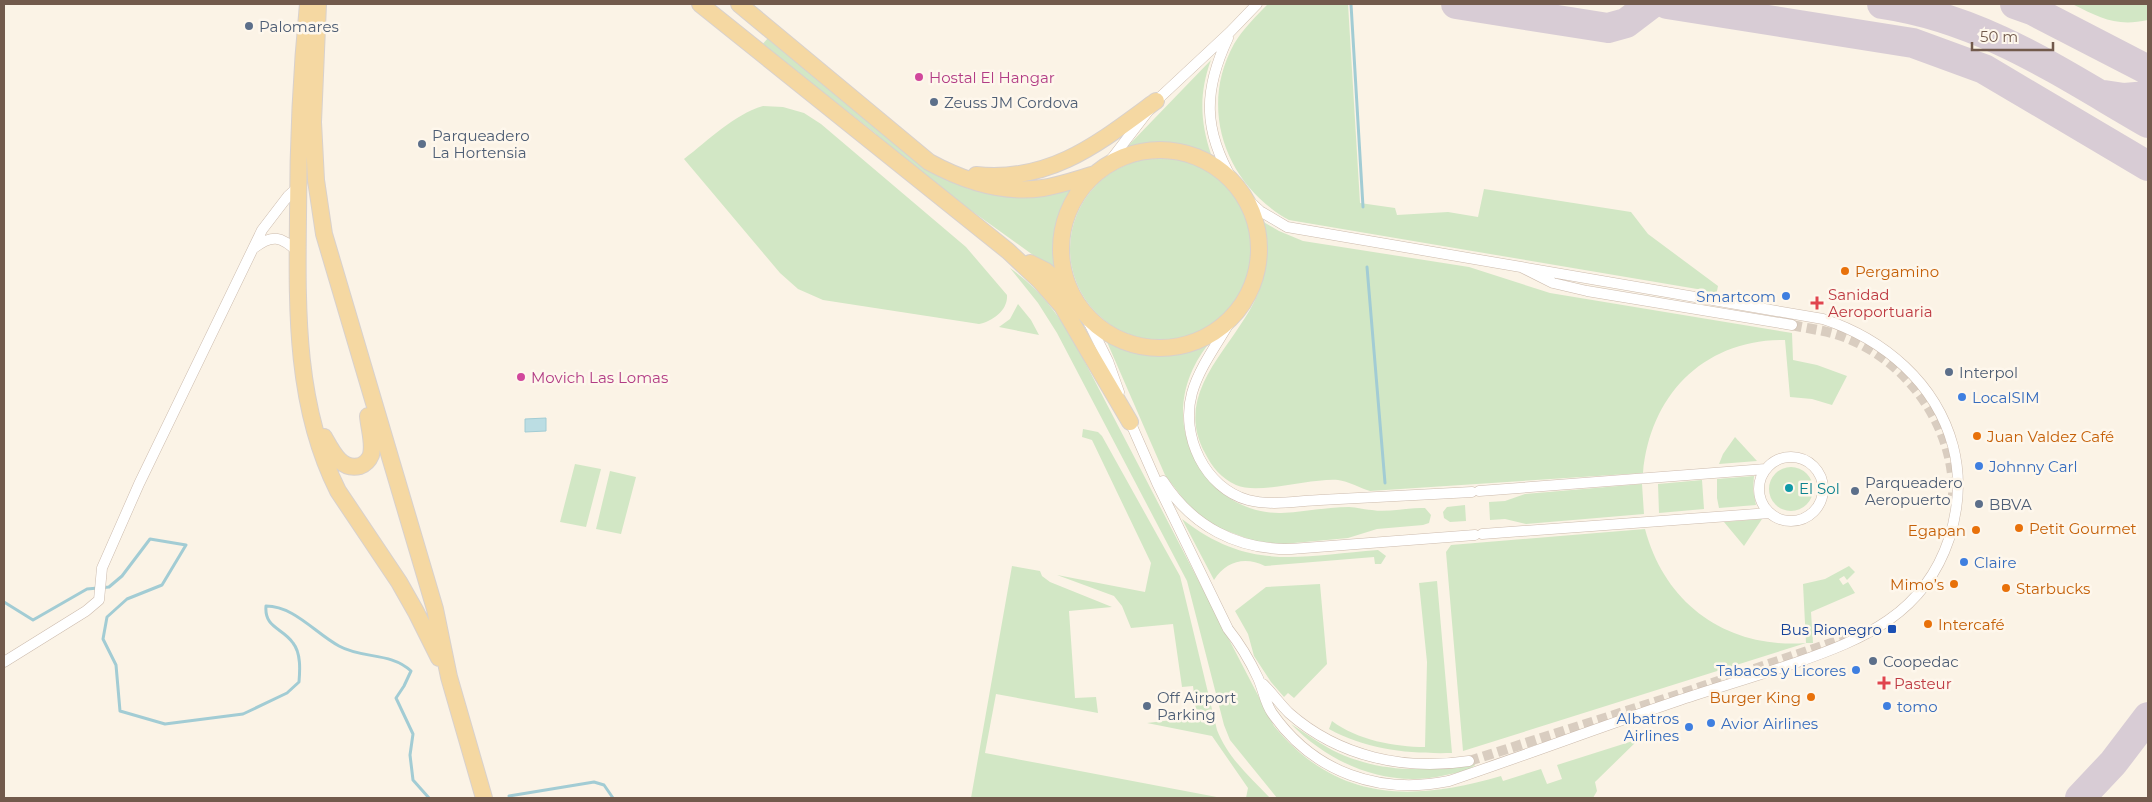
<svg xmlns="http://www.w3.org/2000/svg" width="2152" height="802" font-family="Montserrat,sans-serif">
  <rect width="100%" height="100%" fill="#fbf3e6"/>
  <path fill="#d2e7c5" d="M 1268,4 L 1348,4 L 1360,203 L 1395,208 L 1397,215 L 1448,212 L 1478,217 L 1484,189 L 1631,212 L 1648,234 L 1718,286 L 1716,296 L 1703,290 L 1289,220 C 1226,185 1198,109 1234,44 C 1243,29 1256,16 1268,4 Z
    M 2072,4 L 2148,4 L 2148,20 C 2116,27 2101,18 2072,4 Z
    M 768,38 L 932,171 L 969,189 L 999,195 L 1080,183 C 1059,210 1051,239 1058,273 L 926,178 L 875,133 L 818,88 L 760,47 Z
    M 1211,60 C 1199,92 1200,122 1211,154 C 1182,143 1155,141 1125,149 Z
    M 763,106 L 783,107 L 804,113 L 821,124 L 966,247 L 1007,295 C 1008,310 993,321 979,324 L 823,300 L 798,289 L 780,273 L 684,159 C 709,140 733,115 763,106 Z
    M1070 249a91 91 0 1 1 182 0a91 91 0 1 1-182 0Z
    M 1262,221 L 1279,231 L 1303,241 L 1469,267 L 1550,293 L 1792,333 L 1793,360 L 1817,365 L 1847,376 L 1832,405 L 1812,399 L 1790,397 L 1785,340 C 1704,339 1650,395 1643,473 L 1370,491 C 1360,488 1348,481 1338,480 C 1310,478 1259,495 1236,485 C 1221,478 1212,467 1205,453 C 1169,387 1244,341 1261,285 C 1267,263 1266,242 1262,221 Z
    M 1010,268 C 1038,288 1055,310 1073,339 L 1274,726 C 1337,802 1411,802 1501,776 L 1503,781 L 1541,769 L 1547,784 L 1562,779 L 1557,765 L 1639,739 L 1595,782 L 1597,791 L 1593,798 L 1277,798 L 1230,740 L 1224,725 L 1187,581 L 1057,333 L 1038,303 Z
    M 1018,304 L 1031,320 L 1039,335 L 999,327 L 1010,319 Z
    M 1211,341 C 1189,367 1177,401 1186,436 C 1196,479 1235,514 1281,513 C 1304,512 1327,507 1349,507 C 1357,507 1364,510 1372,510 C 1389,513 1407,507 1425,508 L 1431,515 L 1429,523 L 1423,525 L 1377,529 L 1348,538 L 1283,544 L 1254,541 L 1214,526 L 1191,509 L 1165,475 L 1107,342 C 1142,359 1177,358 1211,341 Z
    M 1083,429 L 1098,432 L 1102,436 L 1180,576 L 1217,730 C 1228,758 1250,777 1270,798 L 1246,798 L 1248,788 L 1212,736 L 1147,723 L 1197,717 L 1193,686 L 1182,687 L 1173,624 L 1131,628 L 1122,606 L 1114,596 L 1057,575 L 1145,592 L 1151,563 L 1092,440 L 1082,437 Z
    M 1735,437 L 1757,461 L 1719,464 L 1723,454 Z
    M 575,464 L 601,469 L 586,527 L 560,522 Z
    M1769 489a22 22 0 1 1 44 0a22 22 0 1 1-44 0Z
    M 610,471 L 636,477 L 621,534 L 596,529 Z
    M 1754,476 L 1753,490 L 1756,505 L 1719,508 L 1717,498 L 1717,479 Z
    M 1702,480 L 1704,509 L 1659,513 L 1658,484 Z
    M 1642,484 L 1644,514 L 1526,524 L 1505,519 L 1490,520 L 1489,502 L 1505,501 L 1525,494 Z
    M 1465,505 L 1466,521 L 1450,522 L 1444,518 L 1443,512 L 1447,507 Z
    M 1182,519 C 1250,572 1299,556 1378,550 L 1386,556 L 1381,564 L 1375,564 L 1374,557 L 1265,566 C 1245,556 1226,561 1214,580 Z
    M 1762,519 L 1744,546 L 1724,522 Z
    M 1645,529 C 1665,605 1728,649 1806,643 L 1803,584 L 1825,579 L 1849,566 L 1855,572 L 1847,580 L 1844,576 L 1839,579 L 1843,585 L 1848,582 L 1855,593 L 1811,612 L 1813,643 L 1806,643 L 1463,751 L 1446,552 L 1451,545 Z
    M 1012,566 L 1040,571 L 1042,576 L 1050,582 L 1112,607 L 1069,611 L 1075,698 L 1096,697 L 1098,713 L 996,694 L 985,753 L 1222,798 L 971,798 Z
    M 1437,581 L 1452,753 C 1410,754 1367,750 1329,729 L 1332,721 C 1357,740 1395,747 1425,747 L 1427,662 L 1419,583 Z
    M 1320,584 L 1327,664 L 1294,698 L 1288,693 L 1284,697 L 1271,682 L 1254,656 L 1248,634 L 1235,611 L 1266,587 Z
    M 1291,724 C 1301,730 1310,737 1320,743 C 1366,772 1424,775 1475,761 L 1475,765 C 1469,771 1455,773 1446,775 C 1389,789 1331,765 1291,724 Z"/>
  <path fill="#bbdde3" stroke="#a2ccd4" d="M 546,418 L 546,431 L 525,432 L 525,419 Z"/>
  <g fill="none" stroke-linecap="round" stroke-linejoin="round">
    <path stroke="#a2ccd4" stroke-width="3" d="M 1351,4 L 1363,207
      M 1367,267 L 1385,483
      M 4,602 L 33,620 L 87,589 L 109,587 L 122,576 L 150,539 L 186,545 L 162,585 L 127,599 L 107,617 L 103,639 L 116,665 L 120,711 L 165,724 L 243,714 L 287,693 L 299,682 C 300,670 301,653 293,643 C 283,628 264,628 266,606 C 294,606 315,633 339,646 C 362,659 391,652 411,671 L 404,686 L 396,698 L 413,734 L 410,755 L 413,780 L 429,798
      M 509,796 L 594,782 L 604,785 L 613,798"/>
    <path stroke="#d8ccd5" stroke-width="30" d="M 1456,4 L 1608,28 L 1626,23 L 1651,4
      M 1667,4 L 1913,43 L 1984,69 L 2148,166
      M 1882,4 C 1984,19 2061,73 2148,123
      M 2015,4 L 2032,10 L 2148,70
      M 2104,95 L 2124,98 L 2148,96
      M 2080,798 L 2113,763 L 2148,717"/>
    <path stroke="#d9cdc0" stroke-width="10" stroke-dasharray="10 5" stroke-linecap="butt" d="M 1792,325 C 1810,329 1830,331 1847,338 C 1910,363 1955,429 1953,496
      M 1469,761 L 1674,696 L 1855,635"/>
    <defs>
      <path id="street" d="M 1228,38 C 1203,91 1203,130 1233,181
        M 1106,166 L 1156,101 L 1230,32 L 1257,4
        M 1245,197 L 1260,211 L 1287,227 L 1521,267 L 1553,283 L 1587,291 L 1792,325
        M 254,248 C 272,234 281,236 298,252
        M 1082,309 L 1108,361 L 1119,392
        M 1235,313 C 1221,339 1200,365 1192,393 C 1180,436 1205,488 1248,500 C 1271,506 1297,501 1320,500 C 1371,497 1421,495 1472,492
        M 1128,417 L 1157,483 L 1228,629 C 1240,644 1250,661 1258,678 C 1263,689 1265,703 1272,713 C 1314,773 1379,795 1449,781 C 1526,755 1603,726 1680,700 C 1719,687 1757,676 1795,663 C 1864,639 1924,614 1949,539 C 1959,508 1961,477 1953,446 C 1936,383 1884,339 1823,319 L 1521,267
        M1759 489a32 32 0 1 1 64 0a32 32 0 1 1-64 0Z
        M 1163,481 C 1192,526 1237,550 1291,549 L 1475,535
        M 1479,491 L 1766,469
        M 1482,534 L 1770,513
        M 4,662 L 86,611 L 99,600 L 102,568 L 139,484 L 262,230 L 288,196 L 298,187
        M 1263,684 C 1272,693 1280,704 1289,713 C 1339,757 1405,771 1469,761"/>
      <path id="primary" d="M 308,4 C 301,75 298,146 298,216 C 297,309 295,406 338,491 L 399,582 L 416,612 L 439,658
        M 318,4 L 313,122 L 316,180 L 324,234 L 435,609 L 449,677 L 484,798
        M 700,4 L 1008,251 L 1040,281 L 1062,306 L 1130,422
        M 739,4 L 929,162 C 964,181 1004,194 1043,188 C 1061,185 1078,179 1095,174
        M1061 249a99 99 0 1 1 198 0a99 99 0 1 1-198 0Z
        M 976,175 C 1051,183 1100,142 1156,101
        M 1030,263 L 1046,271 L 1070,292
        M 324,437 C 332,451 341,471 360,466 C 365,464 369,460 371,455 C 374,443 369,428 368,416"/>
    </defs>
    <use href="#street" stroke="#ccbbad" stroke-width="11"/>
    <use href="#primary" stroke="#d8d1cd" stroke-width="18"/>
    <use href="#street" stroke="#fff" stroke-width="10"/>
    <use href="#primary" stroke="#f5d8a2" stroke-width="16"/>
  </g>
  <g fill="#5c6f8a" stroke="#fef7ec" stroke-width="2">
    <circle cx="249" cy="26" r="5"/>
    <circle cx="934" cy="102" r="5"/>
    <circle cx="422" cy="144" r="5"/>
    <circle cx="1949" cy="372" r="5"/>
    <circle cx="1855" cy="491" r="5"/>
    <circle cx="1979" cy="504" r="5"/>
    <circle cx="1873" cy="661" r="5"/>
    <circle cx="1147" cy="706" r="5"/>
  </g>
  <g fill="#d1479c" stroke="#fef7ec" stroke-width="2">
    <circle cx="919" cy="77" r="5"/>
    <circle cx="521" cy="377" r="5"/>
  </g>
  <g fill="#e8710a" stroke="#fef7ec" stroke-width="2">
    <circle cx="1845" cy="271" r="5"/>
    <circle cx="1977" cy="436" r="5"/>
    <circle cx="2019" cy="528" r="5"/>
    <circle cx="1976" cy="530" r="5"/>
    <circle cx="1954" cy="584" r="5"/>
    <circle cx="2006" cy="588" r="5"/>
    <circle cx="1928" cy="624" r="5"/>
    <circle cx="1811" cy="697" r="5"/>
  </g>
  <g fill="#3f7fe0" stroke="#fef7ec" stroke-width="2">
    <circle cx="1786" cy="296" r="5"/>
    <circle cx="1962" cy="397" r="5"/>
    <circle cx="1979" cy="466" r="5"/>
    <circle cx="1964" cy="562" r="5"/>
    <circle cx="1856" cy="670" r="5"/>
    <circle cx="1887" cy="706" r="5"/>
    <circle cx="1711" cy="723" r="5"/>
    <circle cx="1689" cy="727" r="5"/>
  </g>
  <g fill="#e0444e" stroke="#fef7ec" stroke-width="2">
    <path d="M1814.5 295.5h5v5h5v5h-5v5h-5v-5h-5v-5h5z"/>
    <path d="M1881.5 675.5h5v5h5v5h-5v5h-5v-5h-5v-5h5z"/>
  </g>
  <circle fill="#0f9aa8" stroke="#fef7ec" stroke-width="2" cx="1789" cy="488" r="5"/>
  <rect fill="#1a4fb4" stroke="#fef7ec" stroke-width="2" x="1887" y="624" width="10" height="10" rx="2.5"/>
  <g text-anchor="middle" dominant-baseline="central" stroke-width="5" stroke-linejoin="round" paint-order="stroke">
    <g font-size="15" fill="#4e5e75" stroke="#fef7ec" text-anchor="start">
      <text x="259" y="26">Palomares</text>
      <text x="944" y="102">Zeuss JM Cordova</text>
      <text x="432" y="135">Parqueadero<tspan x="432" dy="17">La Hortensia</tspan></text>
      <text x="1959" y="372">Interpol</text>
      <text x="1865" y="482">Parqueadero<tspan x="1865" dy="17">Aeropuerto</tspan></text>
      <text x="1989" y="504">BBVA</text>
      <text x="1883" y="661">Coopedac</text>
      <text x="1157" y="697">Off Airport<tspan x="1157" dy="17">Parking</tspan></text>
    </g>
    <g font-size="15" fill="#b23c85" stroke="#fef7ec" text-anchor="start">
      <text x="929" y="77">Hostal El Hangar</text>
      <text x="531" y="377">Movich Las Lomas</text>
    </g>
    <g font-size="15" fill="#c56008" stroke="#fef7ec" text-anchor="start">
      <text x="1855" y="271">Pergamino</text>
      <text x="1987" y="436">Juan Valdez Café</text>
      <text x="2029" y="528">Petit Gourmet</text>
      <text x="1966" y="530" text-anchor="end">Egapan</text>
      <text x="1944" y="584" text-anchor="end">Mimo’s</text>
      <text x="2016" y="588">Starbucks</text>
      <text x="1938" y="624">Intercafé</text>
      <text x="1801" y="697" text-anchor="end">Burger King</text>
    </g>
    <g font-size="15" fill="#be3a42" stroke="#fef7ec" text-anchor="start">
      <text x="1828" y="294">Sanidad<tspan x="1828" dy="17">Aeroportuaria</tspan></text>
      <text x="1894" y="683">Pasteur</text>
    </g>
    <g font-size="15" fill="#366cbe" stroke="#fef7ec" text-anchor="start">
      <text x="1776" y="296" text-anchor="end">Smartcom</text>
      <text x="1972" y="397">LocalSIM</text>
      <text x="1989" y="466">Johnny Carl</text>
      <text x="1974" y="562">Claire</text>
      <text x="1846" y="670" text-anchor="end">Tabacos y Licores</text>
      <text x="1897" y="706">tomo</text>
      <text x="1679" y="718" text-anchor="end">Albatros<tspan x="1679" dy="17">Airlines</tspan></text>
      <text x="1721" y="723">Avior Airlines</text>
    </g>
    <g font-size="15" fill="#0d838f" stroke="#fef7ec" text-anchor="start">
      <text x="1799" y="488">El Sol</text>
    </g>
    <g font-size="15" fill="#164399" stroke="#fef7ec" text-anchor="end">
      <text x="1882" y="629">Bus Rionegro</text>
    </g>
  </g>
  <rect width="2152" height="802" fill="none" stroke="#725a4c" stroke-width="10"/>
  <path d="M1972 42v8h81v-8" fill="none" stroke="#725a4c" stroke-width="2.5"/>
  <text x="1980" y="42" font-size="15" fill="#725a4c" stroke="#fef7ec" stroke-width="4" paint-order="stroke">50 m</text>
</svg>
